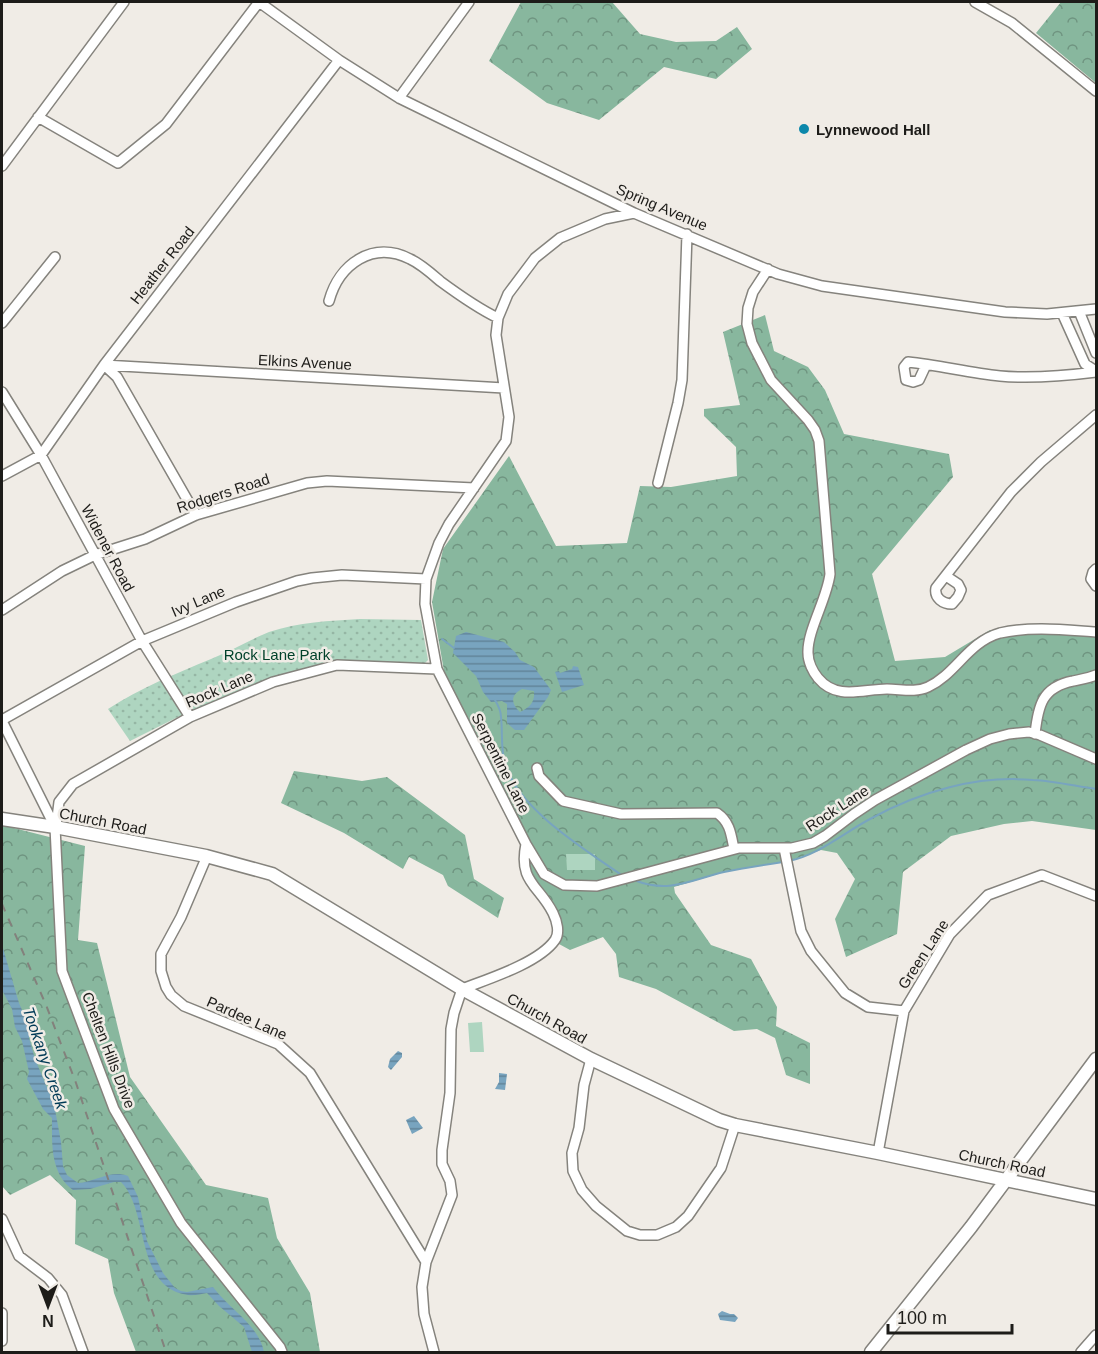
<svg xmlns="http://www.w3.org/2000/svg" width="1098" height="1354" font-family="Helvetica,sans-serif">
  <defs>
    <pattern id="grass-dots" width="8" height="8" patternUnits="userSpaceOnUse" patternTransform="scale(1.5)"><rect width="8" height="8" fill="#aed5c0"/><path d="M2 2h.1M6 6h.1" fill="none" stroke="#95b6a4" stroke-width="1.8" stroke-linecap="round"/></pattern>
    <pattern id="forest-crowns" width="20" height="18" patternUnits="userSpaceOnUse" patternTransform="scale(1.5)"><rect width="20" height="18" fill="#88b79e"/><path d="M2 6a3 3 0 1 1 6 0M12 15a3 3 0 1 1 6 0" fill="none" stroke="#6f9480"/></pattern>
    <pattern id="water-rules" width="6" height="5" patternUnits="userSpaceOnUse" patternTransform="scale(1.5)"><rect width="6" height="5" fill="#78a4bf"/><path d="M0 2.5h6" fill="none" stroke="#62859a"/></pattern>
  </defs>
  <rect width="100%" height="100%" fill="#f0ece6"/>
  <path fill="url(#grass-dots)" d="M 360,619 L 421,620 L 428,660 L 424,664 L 342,661 L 180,716 L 130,741 L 108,709 C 140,688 175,674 211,659 C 231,651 249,640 269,632 C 299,622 329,621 360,619 Z"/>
  <path fill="url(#forest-crowns)" d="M 521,2 L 612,2 L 640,34 L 676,42 L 716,41 L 737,27 L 752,49 L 716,79 L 664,67 L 599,120 L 547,103 L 489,61 Z
    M 1061,2 L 1096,2 L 1096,83 L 1036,33 Z
    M 765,315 L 774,351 L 808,367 L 825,390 L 844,434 L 949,454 L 953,477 L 872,574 L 895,661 L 945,657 L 990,630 L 1096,634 L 1096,830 L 1032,821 L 1004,824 L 951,836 L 903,872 L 897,934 L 846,957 L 835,919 L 855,879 L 837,853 L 821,850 L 792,860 L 724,872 L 674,887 L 675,893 L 711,945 L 751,959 L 777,1007 L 776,1026 L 810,1043 L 810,1084 L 786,1075 L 775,1038 L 757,1029 L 734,1031 L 656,989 L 619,977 L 616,954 L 603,937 L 570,950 L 559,944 L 563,933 L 555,905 L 539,892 L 527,864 L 526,841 L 444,671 L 432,602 L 443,549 L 509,456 L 556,546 L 627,543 L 640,486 L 671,487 L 737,476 L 736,447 L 704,416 L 704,409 L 740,405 L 723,332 Z
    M 294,771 L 362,781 L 387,777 L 465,835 L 474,879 L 504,898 L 498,918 L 448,886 L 443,875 L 409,857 L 403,869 L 344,833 L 281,803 Z
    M 2,825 L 85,846 L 78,940 L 97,943 L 130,1077 L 206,1185 L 268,1198 L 277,1238 L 310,1293 L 320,1352 L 136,1352 L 114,1293 L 108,1259 L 75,1244 L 76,1200 L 50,1175 L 10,1195 L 2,1186 Z"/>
  <path fill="#aed5c0" d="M 566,854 L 595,854 L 595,870 L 567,870 Z
    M 482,1022 L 484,1052 L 470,1052 L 468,1023 Z"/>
  <path fill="url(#water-rules)" fill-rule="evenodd" d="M 466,632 L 504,642 L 515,652 L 520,660 L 534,667 L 551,690 L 548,697 L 524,730 L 515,730 L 507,723 L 507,704 L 502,701 L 491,702 L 483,692 L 476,676 L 453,653 L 456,636 ZM 522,689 L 534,691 C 535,702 530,707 520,712 C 511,704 510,695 522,689 Z
    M 573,666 L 578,667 L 584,685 L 562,692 L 555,672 L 559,671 L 560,673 L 572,669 Z
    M 2,945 L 19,1003 L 26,1019 L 29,1031 L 29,1038 L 35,1059 L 54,1104 L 61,1142 L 63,1166 L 67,1175 L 78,1183 C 95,1182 111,1169 128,1176 L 138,1197 L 147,1241 L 163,1273 L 175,1288 L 181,1291 L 187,1292 L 213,1287 C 229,1309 259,1325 264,1352 L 252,1352 L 244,1327 L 219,1306 L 207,1293 C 200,1294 195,1296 188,1295 C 134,1288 150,1211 121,1182 L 114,1182 L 90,1189 L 73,1190 C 50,1173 52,1144 52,1118 L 43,1109 L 27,1079 L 29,1072 L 22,1041 L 15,1027 L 12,1009 L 2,990 Z
    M 398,1051 L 402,1053 L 402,1057 L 391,1070 L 388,1067 L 390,1059 Z
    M 499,1073 L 507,1074 L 505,1090 L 495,1089 L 499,1082 Z
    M 414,1116 L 423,1128 L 412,1134 L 406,1120 Z
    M 722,1311 L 730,1314 L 734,1314 L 738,1318 L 735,1322 L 720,1320 L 718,1314 Z"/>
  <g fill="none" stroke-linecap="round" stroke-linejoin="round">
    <path stroke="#78a4bf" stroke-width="2" d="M 442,639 L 454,648
      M 495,700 C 498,705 501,711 501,717 C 503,735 500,750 506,767 C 521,811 586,850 623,876
      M 789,861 C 820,854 842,834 870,819 C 919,792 976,775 1033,780 C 1054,781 1075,786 1096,789
      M 634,880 C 669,894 690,880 724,872 C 743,868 763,865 783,862"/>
    <defs>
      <path id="minor" d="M 259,2 L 339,60 L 399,98 L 634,213 L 778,274 L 822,286 L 1005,312 L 1047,314 L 1096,309
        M 975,2 L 1012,23 L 1096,91
        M 399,98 L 469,2
        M 38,117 L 118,163 L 166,124 L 259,2
        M 2,166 L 124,2
        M 634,213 L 605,219 L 560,238 L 535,258 L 508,294 L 498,318 L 496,335 L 509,417 L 506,441 L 449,524 L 439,543 L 426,579 L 425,604 L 437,669 L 526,844 L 544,874 L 564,885 L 597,886 L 739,848 L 792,848 L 813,843 L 825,836 L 854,814 L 875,800 L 966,750 L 990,739 L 1009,734 L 1029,732 L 1040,735 L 1096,759
        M 768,269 L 753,292 L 748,308 L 747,324 L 752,343 L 771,380 L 808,420 L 815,430 L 819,441 L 830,574 C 827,599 807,631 808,653 C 808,662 813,672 818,678 C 837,701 863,689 887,689 C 901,689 915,693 928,687 C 956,674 968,642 1000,633 C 1031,626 1066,630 1096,632
        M 329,301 C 339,264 373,240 410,259 C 421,264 431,273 440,281 C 459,295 477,308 498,318
        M 1079,311 L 1096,353
        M 1062,313 L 1085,364 L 1096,371
        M 2,323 L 55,257
        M 104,365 L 504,388
        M 104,365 L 117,377 L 196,515
        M 926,365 L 919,380 L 913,382 L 906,380 L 904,367 L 908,362 C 939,365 969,373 1000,376 C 1032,379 1064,376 1096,372
        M 2,392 L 41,455 L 142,641 L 190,717
        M 2,476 L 41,455 L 104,365 L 339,60
        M 658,483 L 678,403 L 682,380 L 687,234
        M 1096,569 L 1093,572 L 1091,579 L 1096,586
        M 946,576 L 958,584 L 961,590 L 958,597 L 952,604 C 943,604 934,598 936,588 L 1011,492 L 1041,462 L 1096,415
        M 2,610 L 62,571 L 95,555 L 145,539 L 196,515 L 307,483 L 327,481 L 474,488
        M 2,720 L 142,641 L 236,602 L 297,581 L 312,578 L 342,575 L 426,579
        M 2,721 L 55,827 L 62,971 L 114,1109 L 181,1223 L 280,1347 L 282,1352
        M 1035,734 C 1038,706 1042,687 1073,681 C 1082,679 1089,678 1096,675
        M 537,768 L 539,776 L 563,801 L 621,814 L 717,813 C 730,822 731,834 734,849
        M 56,826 L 59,802 L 73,784 L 190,717 L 273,682 L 337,665 L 437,669
        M 784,848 L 801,931 L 811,951 L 845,993 L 868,1007 L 904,1011
        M 207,856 L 181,917 L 161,954 L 161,971 L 166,987 L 171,995 L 184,1006 L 278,1044 L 310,1073 L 426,1262
        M 591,1059 L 584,1085 L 579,1128 L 572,1153 L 573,1171 L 582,1190 L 596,1206 L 627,1231 L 640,1235 L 657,1235 L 676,1227 L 688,1216 L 721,1168 L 735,1125
        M 878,1153 L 904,1011 L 950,934 L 988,895 L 1042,875 L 1096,896
        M 2,1219 L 19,1256 L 48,1278 L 62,1295 L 83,1352
        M 2,1313 L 2,1341
        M 434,1352 L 424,1314 L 422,1287 L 426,1262 L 452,1195 L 450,1181 L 442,1164 L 442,1150 L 450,1093 L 451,1029 L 454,1013 L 462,989 C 488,979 539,963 555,940 C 560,933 557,921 553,913 C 539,885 518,882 526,844
        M 1081,1352 L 1096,1335"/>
      <path id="major" d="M 2,819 L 55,827 L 206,856 L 272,874 L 462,989 L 591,1059 L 719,1120 L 735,1125 L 878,1153 L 1096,1199
        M 871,1352 L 971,1227 L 1096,1059"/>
    </defs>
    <use href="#minor" stroke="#85837d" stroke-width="12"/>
    <use href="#major" stroke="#85837d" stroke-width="15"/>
    <use href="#minor" stroke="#fff" stroke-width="9"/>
    <use href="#major" stroke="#fff" stroke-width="12"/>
    <path stroke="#83817c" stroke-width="2" stroke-dasharray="8 8" stroke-linecap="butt" d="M 2,904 L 46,1005 L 76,1083 L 166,1352"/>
  </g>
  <circle fill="#0c88ab" stroke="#f0ece6" stroke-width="2" cx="804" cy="129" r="6"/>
  <g text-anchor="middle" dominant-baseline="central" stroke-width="5" stroke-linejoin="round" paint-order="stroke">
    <g font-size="15" font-weight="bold" fill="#1d1c19" stroke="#f0ece6" text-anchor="start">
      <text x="816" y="129">Lynnewood Hall</text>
    </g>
    <g font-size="15" fill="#1d1c19" stroke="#f0ece6">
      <text transform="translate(662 207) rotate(23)">Spring Avenue</text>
      <text transform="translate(162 265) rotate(-52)">Heather Road</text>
      <text transform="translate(305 362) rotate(3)">Elkins Avenue</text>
      <text transform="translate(223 493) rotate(-18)">Rodgers Road</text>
      <text transform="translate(108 548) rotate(62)">Widener Road</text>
      <text transform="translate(198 601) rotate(-23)">Ivy Lane</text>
      <text transform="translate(219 689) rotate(-23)">Rock Lane</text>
      <text transform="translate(501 763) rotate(63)">Serpentine Lane</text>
      <text transform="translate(837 808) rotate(-33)">Rock Lane</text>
      <text transform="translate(103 821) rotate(11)">Church Road</text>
      <text transform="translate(923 954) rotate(-57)">Green Lane</text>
      <text transform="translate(247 1018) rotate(24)">Pardee Lane</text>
      <text transform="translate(547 1018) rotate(29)">Church Road</text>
      <text transform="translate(109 1050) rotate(69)">Chelten Hills Drive</text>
      <text transform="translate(1002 1163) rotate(12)">Church Road</text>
    </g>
    <g font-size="15" fill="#00412a" stroke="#f0ece6">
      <text x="277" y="654">Rock Lane Park</text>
    </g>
    <g font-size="16" font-style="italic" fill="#003a56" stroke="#f0ece6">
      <text transform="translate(45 1058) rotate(71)">Tookany Creek</text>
    </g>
  </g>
  <rect width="1098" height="1354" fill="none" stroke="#1d1c19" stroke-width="6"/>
  <g transform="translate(48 1306) rotate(180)" stroke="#f0ece6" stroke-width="4.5" paint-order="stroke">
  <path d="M0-4.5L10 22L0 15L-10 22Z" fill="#1d1c19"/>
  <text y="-9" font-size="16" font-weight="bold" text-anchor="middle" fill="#1d1c19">N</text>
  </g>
  <path d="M888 1324v9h124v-9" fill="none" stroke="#1d1c19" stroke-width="3"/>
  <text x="897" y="1324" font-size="18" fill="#1d1c19" stroke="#f0ece6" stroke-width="4.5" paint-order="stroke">100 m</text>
</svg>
